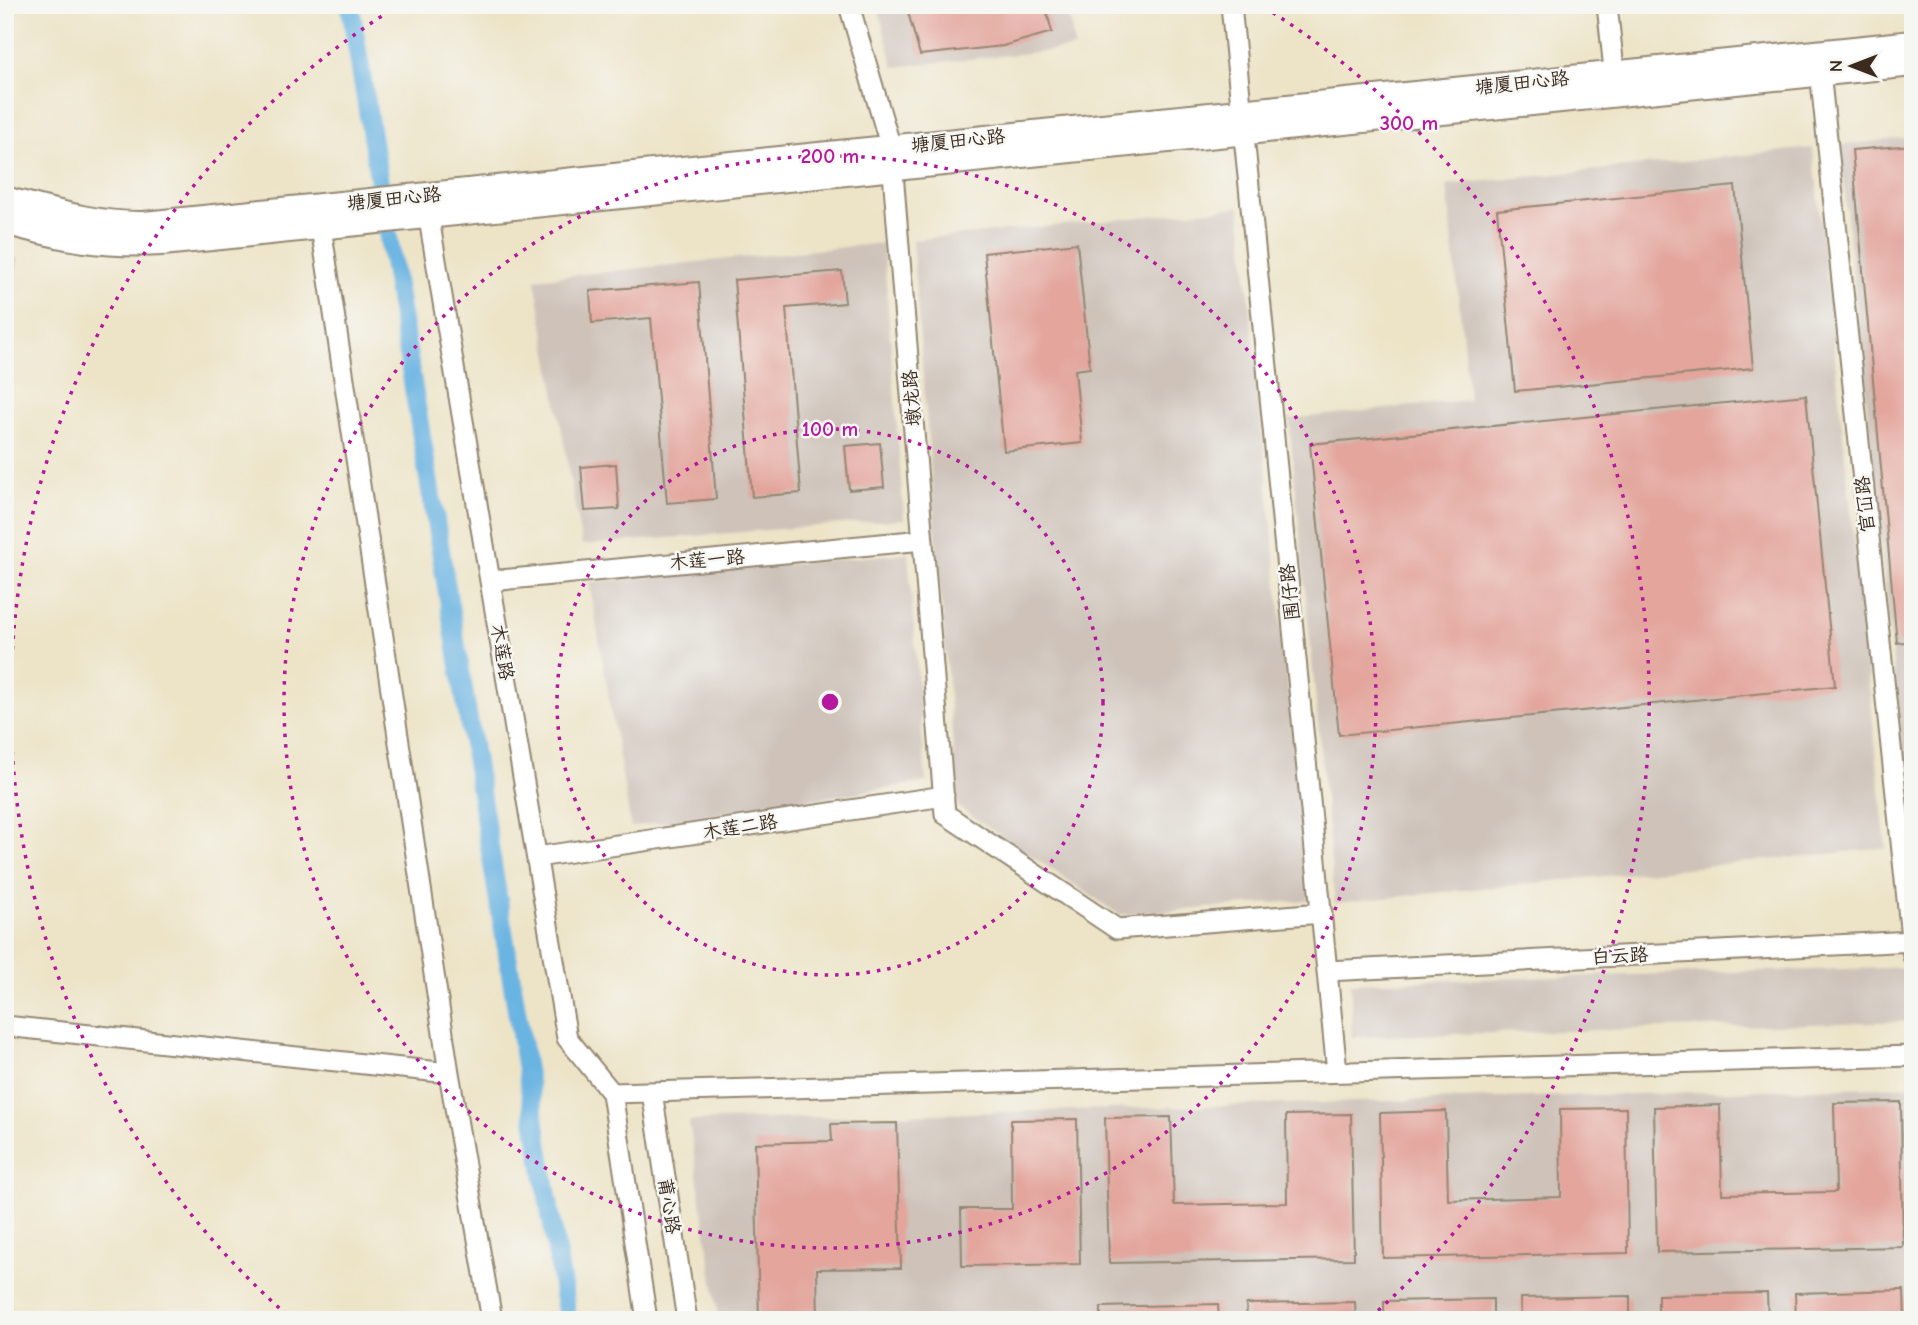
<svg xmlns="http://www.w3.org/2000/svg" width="1918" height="1325" font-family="'Comic Neue','LXGW WenKai TC',sans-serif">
  <rect width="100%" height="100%" fill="#f6f6f2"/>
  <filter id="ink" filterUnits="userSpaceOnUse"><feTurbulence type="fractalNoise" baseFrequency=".0143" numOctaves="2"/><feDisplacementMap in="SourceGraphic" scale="14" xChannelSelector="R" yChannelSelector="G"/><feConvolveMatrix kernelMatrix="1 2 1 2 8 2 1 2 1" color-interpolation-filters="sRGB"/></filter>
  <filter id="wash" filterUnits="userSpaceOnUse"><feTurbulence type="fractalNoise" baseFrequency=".00686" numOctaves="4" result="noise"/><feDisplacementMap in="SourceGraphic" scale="28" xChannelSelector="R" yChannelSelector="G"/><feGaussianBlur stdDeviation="1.57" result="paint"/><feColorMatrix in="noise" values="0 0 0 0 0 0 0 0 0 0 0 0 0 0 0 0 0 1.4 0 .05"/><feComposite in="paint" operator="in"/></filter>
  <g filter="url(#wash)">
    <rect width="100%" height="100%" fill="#ede4c8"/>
    <path fill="#cec2b9" d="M 877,5 L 1069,5 L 1074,48 L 894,67 Z
      M 1913,137 L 1913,857 L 1840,145 Z
      M 1813,148 L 1886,848 L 1335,903 L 1289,419 L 1469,400 L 1447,185 Z
      M 1240,207 L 1309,900 L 1120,915 L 958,807 L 912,240 Z
      M 883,243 L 904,519 L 582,545 L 535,279 Z
      M 908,553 L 926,782 L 631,827 L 589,582 Z
      M 1913,967 L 1913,1021 L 1352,1037 L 1351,983 Z
      M 1913,1086 L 1913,1320 L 719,1320 L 689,1121 Z"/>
    <path fill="#b6d87f" stroke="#78814e" stroke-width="2" d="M 5,257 L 16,259 L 5,339 Z"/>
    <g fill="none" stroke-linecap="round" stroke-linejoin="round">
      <path stroke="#6ab4e2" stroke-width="19" d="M 350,5 L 568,1320"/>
    </g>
    <g id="blocks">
      <path fill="#e3a59c" d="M 906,5 L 1045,5 L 1052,32 L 1003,46 L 920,55 Z
        M 1913,145 L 1913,641 L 1897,643 L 1852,150 Z
        M 1735,186 L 1753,368 L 1515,391 L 1497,210 Z
        M 1077,243 L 1090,368 L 1075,370 L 1082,443 L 1004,451 L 984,253 Z
        M 842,271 L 845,303 L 786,308 L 801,493 L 752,497 L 734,280 Z
        M 699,282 L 716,499 L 667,503 L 651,318 L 592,323 L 590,291 Z
        M 1806,395 L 1835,686 L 1339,735 L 1310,444 Z
        M 880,443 L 884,487 L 849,490 L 845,446 Z
        M 616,464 L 619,509 L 585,511 L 581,467 Z
        M 1901,1102 L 1903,1247 L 1657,1252 L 1654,1107 L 1720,1105 L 1722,1194 L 1836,1192 L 1834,1103 Z
        M 1626,1108 L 1628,1253 L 1383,1258 L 1380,1113 L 1446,1111 L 1448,1200 L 1561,1197 L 1560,1109 Z
        M 1351,1114 L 1354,1259 L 1109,1263 L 1105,1118 L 1171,1117 L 1174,1205 L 1287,1203 L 1286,1115 Z
        M 1077,1119 L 1080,1264 L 962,1266 L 961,1209 L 1012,1209 L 1011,1120 Z
        M 897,1123 L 901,1268 L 817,1269 L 818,1320 L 759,1320 L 755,1143 L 832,1141 L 831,1124 Z
        M 1904,1290 L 1905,1320 L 1796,1320 L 1795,1293 Z
        M 1767,1293 L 1768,1320 L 1658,1320 L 1658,1295 Z
        M 1630,1296 L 1630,1320 L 1521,1320 L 1520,1298 Z
        M 1493,1299 L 1493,1320 L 1384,1320 L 1384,1301 Z
        M 1355,1302 L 1356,1320 L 1247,1320 L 1246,1304 Z
        M 1218,1304 L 1219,1320 L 1101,1320 L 1101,1307 Z"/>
    </g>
  </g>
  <g filter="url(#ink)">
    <use href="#blocks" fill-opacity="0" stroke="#948773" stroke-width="2"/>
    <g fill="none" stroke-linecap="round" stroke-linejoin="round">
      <defs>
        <path id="minor" d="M 849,5 L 891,148 L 945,814 L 1117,929 L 1322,913
          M 1231,5 L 1337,1072
          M 1607,5 L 1616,88
          M 1819,62 L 1913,956
          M 426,201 L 567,1038 L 612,1093
          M 319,214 L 449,1073 L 492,1320
          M 490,581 L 923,540
          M 537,857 L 944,796
          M 1327,971 L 1913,941
          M 5,1026 L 449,1073
          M 652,1092 L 687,1320
          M 612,1093 L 1913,1056
          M 612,1093 L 647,1320"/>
        <path id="major" d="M 5,199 C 51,211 96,225 144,224 L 1913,43
          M 5,222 C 63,238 101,246 162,243 L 1913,64"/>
      </defs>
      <use href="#minor" stroke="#948773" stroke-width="23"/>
      <use href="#major" stroke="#948773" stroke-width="28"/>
      <use href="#minor" stroke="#fff" stroke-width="19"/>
      <use href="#major" stroke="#fff" stroke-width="24"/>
    </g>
  </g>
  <g fill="none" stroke="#b5179e" stroke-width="3.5" stroke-dasharray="3.5 7">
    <circle cx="830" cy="702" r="273"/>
    <circle cx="830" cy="702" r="546"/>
    <path d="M287 1315A819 819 0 0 1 396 7M1264 7A819 819 0 0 1 1373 1315"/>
  </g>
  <g text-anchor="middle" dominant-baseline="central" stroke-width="5" stroke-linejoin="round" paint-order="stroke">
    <g font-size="19" fill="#3b2a1e" stroke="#f6f6f2">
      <text transform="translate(1522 83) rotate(-6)">塘厦田心路</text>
      <text transform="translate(958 141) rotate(-6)">塘厦田心路</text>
      <text transform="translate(394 199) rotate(-6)">塘厦田心路</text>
      <text transform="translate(912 398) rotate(-95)">墩龙路</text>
      <text transform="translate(1865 504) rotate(-96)">官冚路</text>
      <text transform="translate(707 560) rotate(-5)">木莲一路</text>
      <text transform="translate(1290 592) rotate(-96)">围仔路</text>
      <text transform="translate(502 652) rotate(80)">木莲路</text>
      <text transform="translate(740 827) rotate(-9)">木莲二路</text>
      <text transform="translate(1620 956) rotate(-3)">白云路</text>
      <text transform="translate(669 1206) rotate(81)">莆心路</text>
    </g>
  </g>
  <circle cx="830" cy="702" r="10" fill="#b5179e" stroke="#f6f6f2" stroke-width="3.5"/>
  <g font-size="21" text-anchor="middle" font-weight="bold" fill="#b5179e" stroke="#f6f6f2" stroke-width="5" stroke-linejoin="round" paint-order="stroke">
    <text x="1409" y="130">300 m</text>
    <text x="830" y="163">200 m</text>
    <text x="830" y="436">100 m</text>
  </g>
  <rect width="1918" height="1325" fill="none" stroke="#f6f6f2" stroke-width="28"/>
  <g transform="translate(1852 66) rotate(270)" stroke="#f6f6f2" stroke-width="5" paint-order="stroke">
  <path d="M0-5L12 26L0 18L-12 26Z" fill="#3b2a1e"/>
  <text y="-10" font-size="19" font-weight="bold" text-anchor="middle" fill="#3b2a1e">N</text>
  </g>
</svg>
